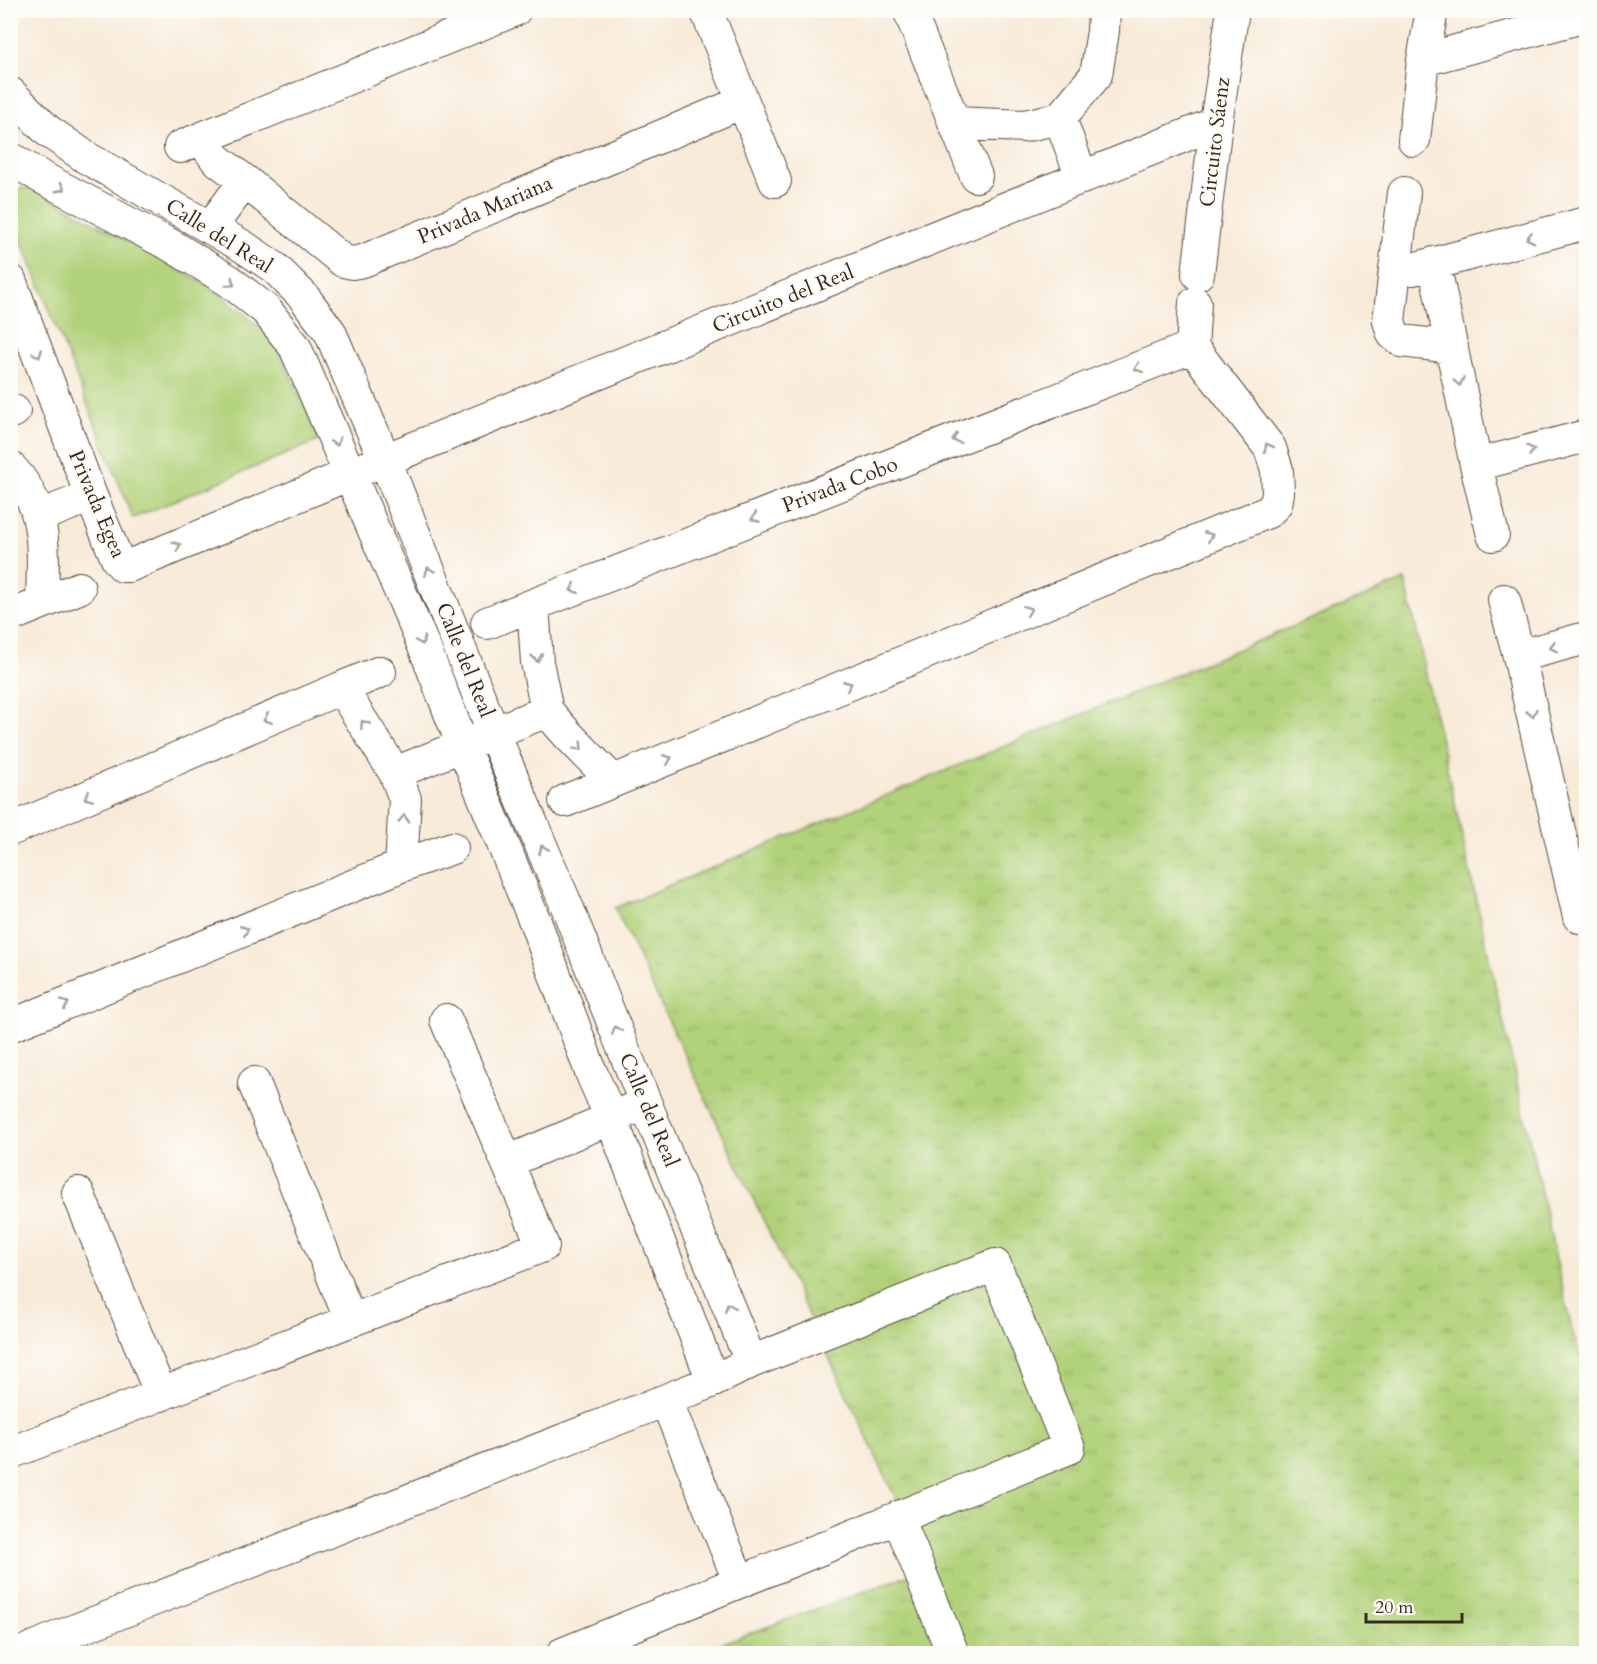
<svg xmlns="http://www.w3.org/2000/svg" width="1597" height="1664" font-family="Cardo,serif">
  <defs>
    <pattern id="grass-tufts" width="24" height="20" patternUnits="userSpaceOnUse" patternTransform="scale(1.5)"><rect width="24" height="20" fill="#b1d27a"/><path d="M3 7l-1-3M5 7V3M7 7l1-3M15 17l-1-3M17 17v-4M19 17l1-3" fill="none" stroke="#99b469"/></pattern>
  </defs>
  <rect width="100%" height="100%" fill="#fdfcf7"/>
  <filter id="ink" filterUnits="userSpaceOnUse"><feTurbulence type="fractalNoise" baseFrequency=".0167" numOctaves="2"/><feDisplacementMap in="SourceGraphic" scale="12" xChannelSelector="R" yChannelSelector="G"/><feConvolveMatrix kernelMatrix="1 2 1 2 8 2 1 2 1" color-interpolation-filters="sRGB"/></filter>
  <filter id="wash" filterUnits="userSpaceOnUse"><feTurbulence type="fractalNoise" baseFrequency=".008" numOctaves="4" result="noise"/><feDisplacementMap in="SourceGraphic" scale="24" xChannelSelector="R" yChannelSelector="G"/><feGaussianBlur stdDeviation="1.35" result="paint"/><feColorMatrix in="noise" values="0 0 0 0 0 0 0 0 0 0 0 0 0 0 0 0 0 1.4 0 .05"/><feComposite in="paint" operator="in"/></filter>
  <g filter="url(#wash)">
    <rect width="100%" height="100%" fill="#f8ead8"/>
    <path fill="url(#grass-tufts)" stroke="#767e4c" stroke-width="1.5" d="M 1405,580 L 1572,1331 L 1586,1371 L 1586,1653 L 695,1653 L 929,1568 L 615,908 Z"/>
    <path fill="#b1d27a" stroke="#767e4c" stroke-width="1.5" d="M 22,188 L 34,189 L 214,289 L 262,329 L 279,351 L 320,440 L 133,518 L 11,214 L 11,193 Z"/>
  </g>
  <g filter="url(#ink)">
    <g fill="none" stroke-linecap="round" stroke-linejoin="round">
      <defs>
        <path id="minor" d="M 706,10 L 775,181
          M 909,10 L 976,176
          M 1423,60 L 1586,16
          M 10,93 L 48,131 L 87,158 L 244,247 L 275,268 L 303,296 L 330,332 L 385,460 L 494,734 L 568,909 L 621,1043 L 751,1362
          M 1060,118 L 1082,178
          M 954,123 L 1024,126 L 1060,118 L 1096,75 L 1103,31 L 1104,10
          M 204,137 L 208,148 L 216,159 L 245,181 L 343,261 L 352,263 L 363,261 L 743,102
          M 1414,140 L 1423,60 L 1432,10
          M 180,147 L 515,10
          M 10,158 L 41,177 L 172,246 L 228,280 L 266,310 L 295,347 L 425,649 L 468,759 L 536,924 L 591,1072 L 611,1118 L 713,1381
          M 1404,193 L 1389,321 L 1393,334 L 1402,341 L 1452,347
          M 210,228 L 245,181
          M 1434,263 L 1476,465 L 1493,535
          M 1413,269 L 1586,223
          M 1198,274 L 1216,123 L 1233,10
          M 10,280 L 91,496 L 117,559 L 123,566 L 129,566 L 350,474 L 1216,123
          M 10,412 L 14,411
          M 1476,465 L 1586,436
          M 10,467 C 49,507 43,552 42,603
          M 40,516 L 91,496
          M 1504,600 L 1519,656 L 1579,917
          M 533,605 L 537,662 L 547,711 L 568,735 L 613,781
          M 10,616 L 79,588
          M 487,623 L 1192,347
          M 1519,656 L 1586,638
          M 341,688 L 380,672
          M 395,773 L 547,711
          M 565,801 L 1268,512 L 1276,504 L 1278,493 L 1277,470 L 1270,448 L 1192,347 L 1195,303
          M 10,830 L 341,688 L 395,773 L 405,799 L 401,866
          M 10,1026 L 401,866 L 452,848
          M 254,1083 L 351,1321
          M 507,1162 L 630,1110
          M 78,1193 L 161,1395
          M 666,1400 L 739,1581
          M 10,1453 L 543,1246 L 446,1020
          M 898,1517 L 953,1654
          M 19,1654 L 63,1635 L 666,1400 L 713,1381 L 751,1362 L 995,1265 L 1069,1448 L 562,1654"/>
      </defs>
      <use href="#minor" stroke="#57473a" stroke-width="34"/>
      <use href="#minor" stroke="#fff" stroke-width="32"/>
    </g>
    <defs><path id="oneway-chevron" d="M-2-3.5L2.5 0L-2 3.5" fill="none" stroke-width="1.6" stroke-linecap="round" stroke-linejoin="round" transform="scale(1.5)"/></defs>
    <g stroke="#a79f9a">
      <use href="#oneway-chevron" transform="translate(61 188) rotate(28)"/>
      <use href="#oneway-chevron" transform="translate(1530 238) rotate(165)"/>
      <use href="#oneway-chevron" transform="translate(231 283) rotate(36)"/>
      <use href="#oneway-chevron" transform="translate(38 354) rotate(69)"/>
      <use href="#oneway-chevron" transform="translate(1138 368) rotate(159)"/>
      <use href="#oneway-chevron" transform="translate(1459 382) rotate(78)"/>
      <use href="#oneway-chevron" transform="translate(956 439) rotate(159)"/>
      <use href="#oneway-chevron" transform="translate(336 442) rotate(67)"/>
      <use href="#oneway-chevron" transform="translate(1268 447) rotate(-118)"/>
      <use href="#oneway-chevron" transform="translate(1531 450) rotate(-15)"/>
      <use href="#oneway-chevron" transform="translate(755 518) rotate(159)"/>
      <use href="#oneway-chevron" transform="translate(1209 536) rotate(-22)"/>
      <use href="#oneway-chevron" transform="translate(177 546) rotate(-23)"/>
      <use href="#oneway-chevron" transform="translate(429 571) rotate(-112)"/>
      <use href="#oneway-chevron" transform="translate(574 589) rotate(159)"/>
      <use href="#oneway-chevron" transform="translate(1028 610) rotate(-22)"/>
      <use href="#oneway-chevron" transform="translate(421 641) rotate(67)"/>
      <use href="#oneway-chevron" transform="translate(1553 647) rotate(165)"/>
      <use href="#oneway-chevron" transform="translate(537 658) rotate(83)"/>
      <use href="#oneway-chevron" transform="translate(848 685) rotate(-22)"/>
      <use href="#oneway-chevron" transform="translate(1532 713) rotate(77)"/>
      <use href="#oneway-chevron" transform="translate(267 719) rotate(157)"/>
      <use href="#oneway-chevron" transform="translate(364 724) rotate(-123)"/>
      <use href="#oneway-chevron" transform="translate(579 747) rotate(45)"/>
      <use href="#oneway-chevron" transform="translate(668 759) rotate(-22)"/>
      <use href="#oneway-chevron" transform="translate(88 797) rotate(157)"/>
      <use href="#oneway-chevron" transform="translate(404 819) rotate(-87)"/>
      <use href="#oneway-chevron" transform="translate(543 849) rotate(-113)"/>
      <use href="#oneway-chevron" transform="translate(245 930) rotate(-22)"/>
      <use href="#oneway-chevron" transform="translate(65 1004) rotate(-22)"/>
      <use href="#oneway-chevron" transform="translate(616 1030) rotate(-112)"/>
      <use href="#oneway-chevron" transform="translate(729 1307) rotate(-112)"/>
    </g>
  </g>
  <g text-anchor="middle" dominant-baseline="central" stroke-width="4.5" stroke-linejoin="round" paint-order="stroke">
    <g font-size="21" fill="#3b2a1e" stroke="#fdfcf7">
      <text transform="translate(1215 142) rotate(-83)">Circuito Sáenz</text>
      <text transform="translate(485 210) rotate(-23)">Privada Mariana</text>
      <text transform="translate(219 236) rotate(32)">Calle del Real</text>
      <text transform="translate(783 299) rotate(-22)">Circuito del Real</text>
      <text transform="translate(840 485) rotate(-21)">Privada Cobo</text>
      <text transform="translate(97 504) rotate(67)">Privada Egea</text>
      <text transform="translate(465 660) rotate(68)">Calle del Real</text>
      <text transform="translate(649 1110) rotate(67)">Calle del Real</text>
    </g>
  </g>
  <rect width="1597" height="1664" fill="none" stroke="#fdfcf7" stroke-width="36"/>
  <path d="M1366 1613v9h96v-9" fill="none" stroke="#3b2a1e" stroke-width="3"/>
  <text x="1375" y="1613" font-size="18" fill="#3b2a1e" stroke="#fdfcf7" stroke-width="4.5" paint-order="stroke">20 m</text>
</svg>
